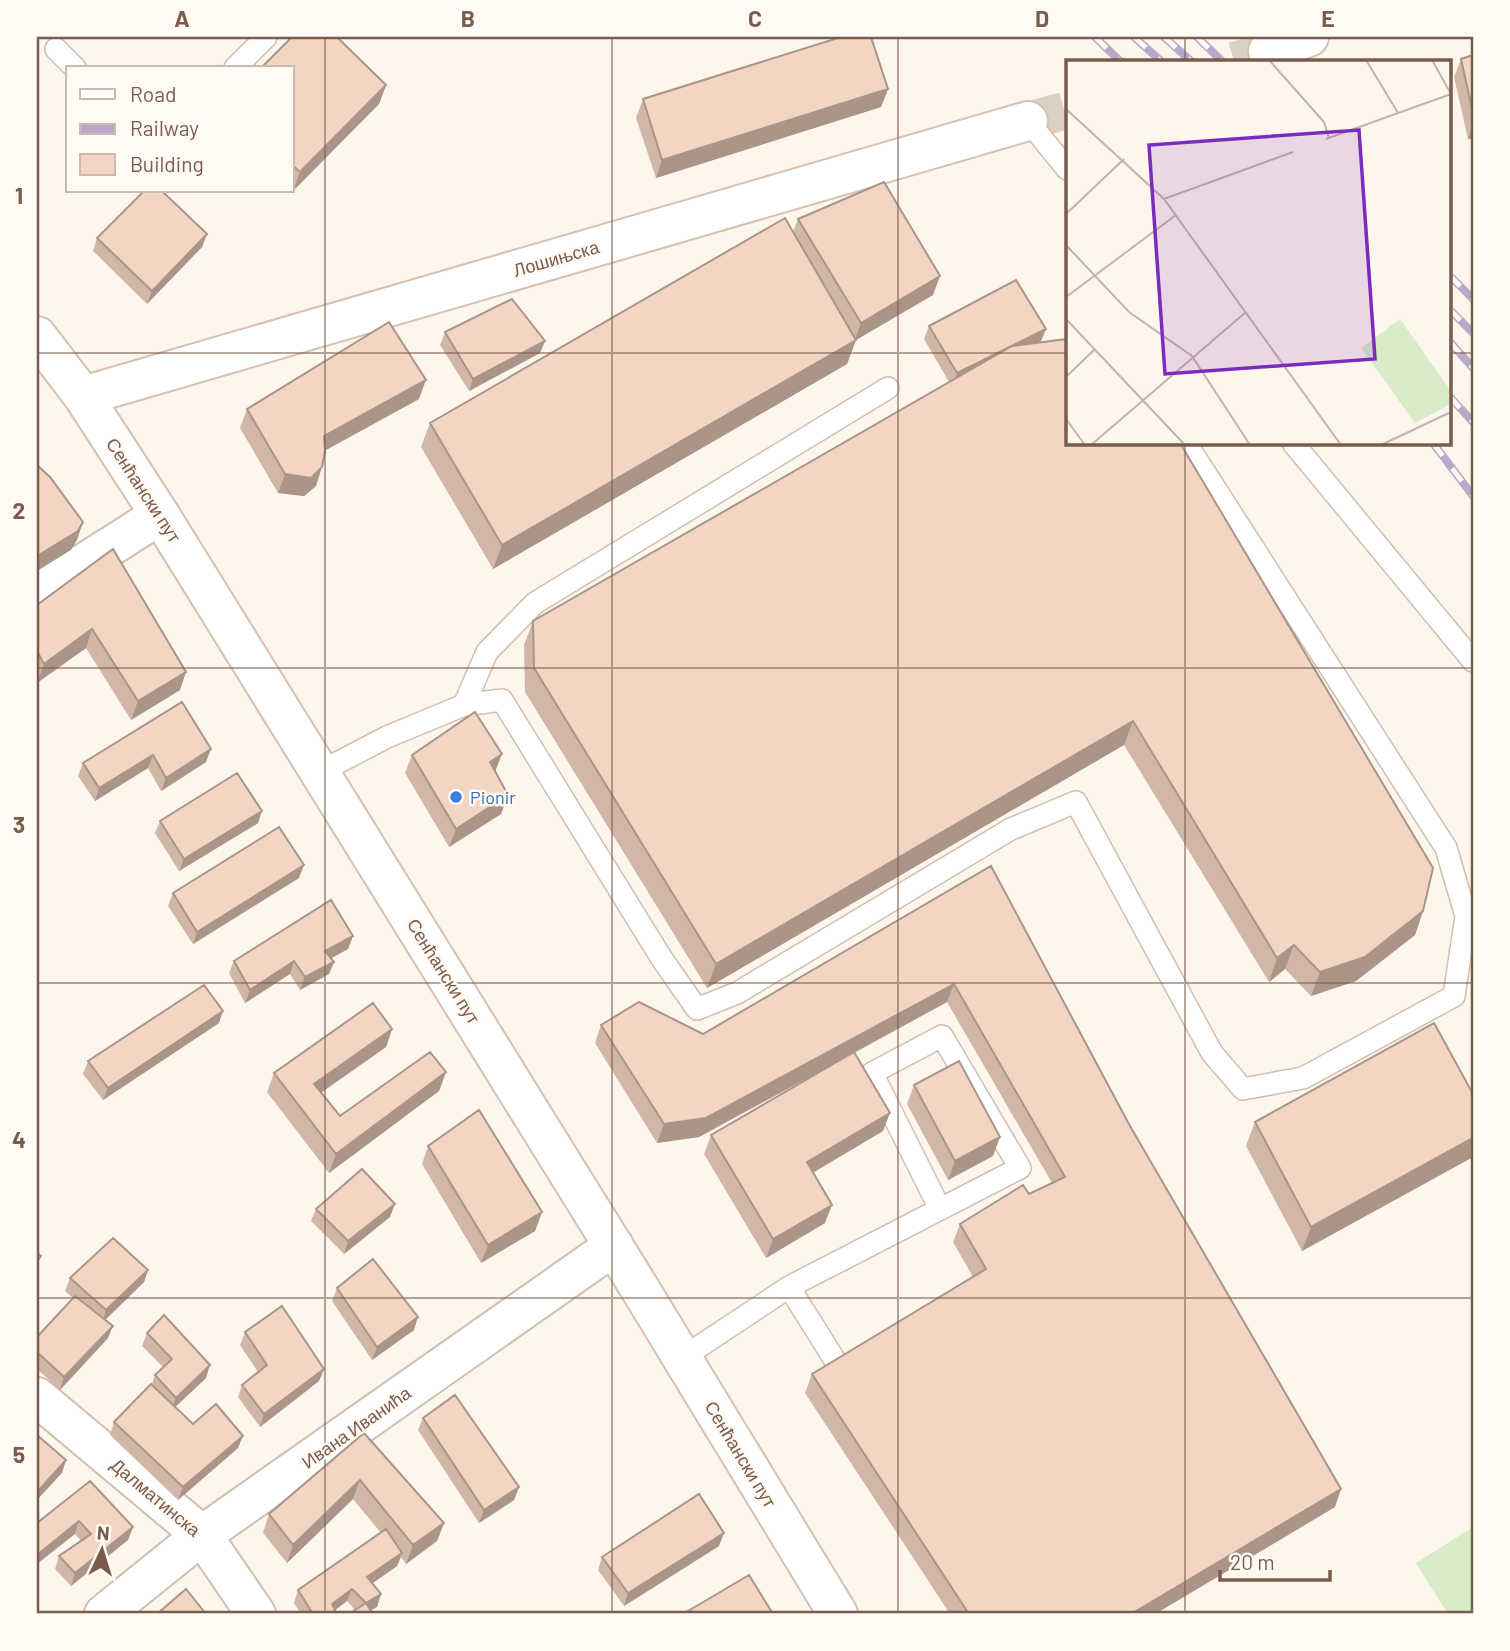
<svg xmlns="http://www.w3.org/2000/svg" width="1510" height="1651" font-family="Barlow,sans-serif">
  <rect width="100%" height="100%" fill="#fdf6ec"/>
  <path fill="#d8ecc9" d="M 1473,1527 L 1473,1614 L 1448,1614 L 1416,1563 Z"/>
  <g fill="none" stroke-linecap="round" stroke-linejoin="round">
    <path stroke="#dcd0c4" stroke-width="38" stroke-dasharray="38 19" stroke-linecap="butt" d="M 1234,61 L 1268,51
      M 1028,121 L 1067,110"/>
    <defs>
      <path id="lane" d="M 56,49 L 75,68
        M 235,68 L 266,37
        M 1028,121 L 1067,169
        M 1293,443 L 1473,661
        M 464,705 L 487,652 L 535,603 L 888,388
        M 320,772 L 387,737 L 464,705 L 502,700 L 662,959 L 697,1009 L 737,993 L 1011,829 L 1076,802 L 1212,1053 L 1243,1089 L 1303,1078 L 1454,996 L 1466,916 L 1446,848 L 1186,443
        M 789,1287 L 836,1362
        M 682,1358 L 789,1287 L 1020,1168 L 942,1036 L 872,1073 L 940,1209"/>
      <path id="street" d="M 37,593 L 160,515
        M 37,1397 L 202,1535 L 256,1614
        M 104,1614 L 202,1535 L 614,1246"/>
      <path id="secondary" d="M 1268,51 L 1309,37
        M 37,336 L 83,396 L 160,515 L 637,1284 L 838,1614
        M 83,396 L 1028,121"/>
    </defs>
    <use href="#lane" stroke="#d1beb0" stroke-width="24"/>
    <use href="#street" stroke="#d1beb0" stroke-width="42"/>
    <use href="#secondary" stroke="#d6c0b0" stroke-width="42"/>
    <use href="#lane" stroke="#fff" stroke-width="21"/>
    <use href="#street" stroke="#fff" stroke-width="38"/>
    <use href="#secondary" stroke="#fff" stroke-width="38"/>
    <defs>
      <path id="rail" d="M 1095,37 L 1120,61
        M 1134,37 L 1161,61
        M 1164,37 L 1191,61
        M 1197,37 L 1222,61
        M 1449,275 L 1473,299
        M 1449,309 L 1473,333
        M 1449,341 L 1473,368
        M 1449,396 L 1473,422
        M 1433,443 L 1473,496"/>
    </defs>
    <use href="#rail" stroke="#b9a8c9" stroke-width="8"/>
    <use href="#rail" stroke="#fffaf3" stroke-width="5" stroke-dasharray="16" stroke-linecap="butt"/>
  </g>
  <path fill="#d1b7a8" d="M 1473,55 L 1473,138 L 1468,139 L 1454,77 L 1461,59 Z
    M 292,68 L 386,85 L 379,104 L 293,191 Z
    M 888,89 L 881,107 L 656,178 L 636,118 L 643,99 Z
    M 798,219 L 933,295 L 856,340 L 847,364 L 493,569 L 421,447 L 430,423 L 793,232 Z
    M 207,234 L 202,247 L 147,304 L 93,251 L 97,238 Z
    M 929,326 L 1046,329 L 1041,341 L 1423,911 L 1415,935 L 1356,981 L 1311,996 L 1285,969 L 1269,982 L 1124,745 L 707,988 L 525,692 L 524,645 L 533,621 L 949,382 L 924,339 Z
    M 445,332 L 545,341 L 540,353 L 469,391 L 440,345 Z
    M 419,399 L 325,450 L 316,486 L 304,496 L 278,493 L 240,428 L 247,409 Z
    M 113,549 L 180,690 L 131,720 L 86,648 L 37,683 L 37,605 Z
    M 182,702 L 206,762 L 161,791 L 148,768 L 95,801 L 78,776 L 83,763 Z
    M 412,755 L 495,772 L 508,795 L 501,814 L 449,847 L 405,773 Z
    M 160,821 L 258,823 L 179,871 L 155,833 Z
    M 991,866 L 1335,1507 L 1155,1614 L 950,1614 L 805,1393 L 812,1374 L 973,1277 L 953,1242 L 960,1224 L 1052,1183 L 947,1002 L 854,1053 L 883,1131 L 813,1173 L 825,1223 L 766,1258 L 704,1154 L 711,1135 L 828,1067 L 699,1137 L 657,1143 L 595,1043 L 601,1025 L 703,1034 Z
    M 299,878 L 193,944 L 168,906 L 173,893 Z
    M 353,936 L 348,949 L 331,958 L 334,962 L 329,974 L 300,990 L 290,974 L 245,1003 L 229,973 L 234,961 Z
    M 219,1023 L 103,1100 L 83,1074 L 88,1061 Z
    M 392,1029 L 386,1047 L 321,1092 L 340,1116 L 446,1072 L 439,1091 L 329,1173 L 267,1092 L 274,1073 Z
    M 914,1085 L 993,1156 L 948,1180 L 907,1104 Z
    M 1473,1094 L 1473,1157 L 1302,1251 L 1246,1146 L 1255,1122 Z
    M 428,1146 L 542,1212 L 535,1231 L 481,1263 L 422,1164 Z
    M 316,1209 L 390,1217 L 344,1254 L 311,1221 Z
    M 148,1270 L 144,1282 L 105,1320 L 108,1338 L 60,1390 L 37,1369 L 37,1337 L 73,1298 L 65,1291 L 70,1278 Z
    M 337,1288 L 414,1330 L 372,1360 L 332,1301 Z
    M 245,1332 L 324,1369 L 319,1381 L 260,1427 L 238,1397 L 242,1385 L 258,1372 L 240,1345 Z
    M 147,1333 L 206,1378 L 175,1407 L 193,1424 L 238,1448 L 178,1500 L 110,1435 L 114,1422 L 152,1384 L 155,1375 L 163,1367 L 142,1346 Z
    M 423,1418 L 519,1487 L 514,1500 L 479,1523 L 418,1430 Z
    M 364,1433 L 444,1523 L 437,1541 L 406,1564 L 401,1557 L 397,1566 L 372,1583 L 381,1594 L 377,1607 L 371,1610 L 355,1610 L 347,1601 L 335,1610 L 337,1614 L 301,1614 L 294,1603 L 298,1590 L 381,1533 L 353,1499 L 287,1563 L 263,1533 L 269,1514 Z
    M 90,1481 L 133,1527 L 128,1540 L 71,1586 L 55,1569 L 59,1556 L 81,1541 L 75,1534 Z
    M 719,1546 L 624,1606 L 598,1570 L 602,1557 Z"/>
  <path fill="#aa9588" d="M 386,85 L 379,104 L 293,191 L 300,172 Z
    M 888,89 L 881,107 L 656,178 L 662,160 Z
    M 1473,125 L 1473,138 L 1468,139 Z
    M 207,234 L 202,247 L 147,304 L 152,291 Z
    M 940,276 L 933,295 L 856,340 L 847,364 L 493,569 L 502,545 L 854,341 L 861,323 Z
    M 1046,329 L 1041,341 L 952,386 L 957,373 Z
    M 545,341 L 540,353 L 469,391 L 473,379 Z
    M 426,380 L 419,399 L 317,455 L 324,436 Z
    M 322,467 L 316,486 L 304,496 L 278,493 L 285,474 Z
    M 83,522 L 77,540 L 71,550 L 37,571 L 37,556 Z
    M 92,629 L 86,648 L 37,683 L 44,664 Z
    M 186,672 L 180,690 L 131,720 L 138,701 Z
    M 1133,721 L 1124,745 L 707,988 L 716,964 Z
    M 211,749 L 206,762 L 161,791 L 166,778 Z
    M 502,754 L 495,772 L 490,762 Z
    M 153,755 L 148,768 L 95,801 L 99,788 Z
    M 508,795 L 501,814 L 449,847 L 456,829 Z
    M 262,811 L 258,823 L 179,871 L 184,859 Z
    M 304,865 L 299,878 L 193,944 L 197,932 Z
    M 1423,911 L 1415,935 L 1356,981 L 1311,996 L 1320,972 Z
    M 353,936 L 348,949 L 321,964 L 325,951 Z
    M 1294,945 L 1285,969 L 1269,982 L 1277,958 Z
    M 294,961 L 290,974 L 245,1003 L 250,990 Z
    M 334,962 L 329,974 L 300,990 L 305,977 Z
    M 954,984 L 947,1002 L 699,1137 L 657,1143 L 664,1124 Z
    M 223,1011 L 219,1023 L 103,1100 L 108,1088 Z
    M 392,1029 L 386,1047 L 308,1102 L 314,1084 Z
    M 446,1072 L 439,1091 L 329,1173 L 336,1154 Z
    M 890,1113 L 883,1131 L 800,1180 L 807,1162 Z
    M 1000,1137 L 993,1156 L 948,1180 L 955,1161 Z
    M 1473,1138 L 1473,1157 L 1302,1251 L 1311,1227 Z
    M 395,1204 L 390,1217 L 344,1254 L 348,1241 Z
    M 832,1205 L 825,1223 L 766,1258 L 773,1239 Z
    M 542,1212 L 535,1231 L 481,1263 L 488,1245 Z
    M 148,1270 L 144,1282 L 102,1323 L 106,1310 Z
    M 418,1317 L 414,1330 L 372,1360 L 377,1347 Z
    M 113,1326 L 108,1338 L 60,1390 L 64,1377 Z
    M 210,1365 L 206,1378 L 171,1411 L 176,1398 Z
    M 324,1369 L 319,1381 L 260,1427 L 264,1414 Z
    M 243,1436 L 238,1448 L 178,1500 L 183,1487 Z
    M 66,1460 L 62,1473 L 37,1500 L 37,1492 Z
    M 360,1480 L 353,1499 L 287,1563 L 293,1545 Z
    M 519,1487 L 514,1500 L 479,1523 L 484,1510 Z
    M 1341,1489 L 1335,1507 L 1155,1614 L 1131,1614 Z
    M 79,1521 L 75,1534 L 37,1564 L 37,1555 Z
    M 444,1523 L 437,1541 L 406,1564 L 413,1545 Z
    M 133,1527 L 128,1540 L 71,1586 L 75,1573 Z
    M 724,1533 L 719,1546 L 624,1606 L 628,1593 Z
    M 402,1553 L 397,1566 L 363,1590 L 367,1577 Z
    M 352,1589 L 347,1601 L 330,1614 L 332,1604 Z
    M 381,1594 L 377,1607 L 364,1614 L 366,1603 Z"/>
  <path fill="#f3d5c3" stroke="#aa9588" stroke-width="2" d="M 292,37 L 337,37 L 386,85 L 300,172 L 292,165 L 292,68 L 261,68 Z
    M 841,37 L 871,37 L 888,89 L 662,160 L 643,99 Z
    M 1473,55 L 1473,113 L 1461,59 Z
    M 884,182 L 940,276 L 861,323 L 798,219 Z
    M 144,191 L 162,191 L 207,234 L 152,291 L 97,238 Z
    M 785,218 L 856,340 L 502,545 L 430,423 Z
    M 1016,280 L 1046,329 L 957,373 L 929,326 Z
    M 512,299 L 545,341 L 473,379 L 445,332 Z
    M 389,322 L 426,380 L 324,436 L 325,451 L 322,467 L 311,478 L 285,474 L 247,409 Z
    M 1067,339 L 1067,443 L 1180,443 L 1433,868 L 1423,911 L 1365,957 L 1320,972 L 1294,945 L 1277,958 L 1133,721 L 716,964 L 534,668 L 533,621 L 1012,346 Z
    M 37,465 L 50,477 L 83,522 L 78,531 L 37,556 Z
    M 113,549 L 186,672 L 138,701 L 92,629 L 44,664 L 37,651 L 37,605 Z
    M 182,702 L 211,749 L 166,778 L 153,755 L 99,788 L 83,763 Z
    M 475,712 L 502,754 L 490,762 L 508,795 L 456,829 L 412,755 Z
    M 237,773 L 262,811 L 184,859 L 160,821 Z
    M 279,827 L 304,865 L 197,932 L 173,893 Z
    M 991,866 L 1130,1126 L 1341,1489 L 1131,1614 L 969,1614 L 812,1374 L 986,1269 L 960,1224 L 1023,1185 L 1029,1194 L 1065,1177 L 954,984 L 706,1118 L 664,1124 L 601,1025 L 639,1002 L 703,1034 Z
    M 331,900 L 353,936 L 325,951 L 334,962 L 305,977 L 294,961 L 250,990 L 234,961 Z
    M 204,985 L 223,1011 L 108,1088 L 88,1061 Z
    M 373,1003 L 392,1029 L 314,1084 L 340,1116 L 430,1052 L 446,1072 L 336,1154 L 274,1073 Z
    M 1434,1023 L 1473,1094 L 1473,1138 L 1311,1227 L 1255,1122 Z
    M 854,1052 L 890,1113 L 807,1162 L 832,1205 L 773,1239 L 711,1135 Z
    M 959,1061 L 1000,1137 L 955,1161 L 914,1085 Z
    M 479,1110 L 542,1212 L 488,1245 L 428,1146 Z
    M 362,1169 L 395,1204 L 348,1241 L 316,1209 Z
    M 113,1238 L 148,1270 L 106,1310 L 70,1278 Z
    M 37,1252 L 41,1256 L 37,1261 Z
    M 373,1259 L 418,1317 L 377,1347 L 337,1288 Z
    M 75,1296 L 113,1326 L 64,1377 L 37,1352 L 37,1337 Z
    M 282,1306 L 324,1369 L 264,1414 L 242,1385 L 267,1365 L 245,1332 Z
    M 164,1315 L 210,1365 L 176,1398 L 155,1375 L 172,1359 L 147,1333 Z
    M 151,1384 L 193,1424 L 216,1404 L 243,1436 L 183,1487 L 114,1422 Z
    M 455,1395 L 519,1487 L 484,1510 L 423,1418 Z
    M 364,1433 L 444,1523 L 413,1545 L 360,1480 L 293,1545 L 269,1514 Z
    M 37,1435 L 66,1460 L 37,1492 Z
    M 90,1481 L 133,1527 L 75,1573 L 59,1556 L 91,1534 L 79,1521 L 37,1555 L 37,1523 Z
    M 699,1494 L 724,1533 L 628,1593 L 602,1557 Z
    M 386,1529 L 402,1553 L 367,1577 L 381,1594 L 366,1603 L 352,1589 L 332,1604 L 337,1614 L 313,1614 L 298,1590 Z
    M 749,1575 L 773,1614 L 692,1614 L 688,1611 Z
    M 186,1589 L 206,1614 L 157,1614 Z
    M 366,1603 L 373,1614 L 349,1614 Z"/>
  <path fill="none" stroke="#7a5c4d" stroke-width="2" stroke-opacity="0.55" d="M 325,37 L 325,1614M 612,37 L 612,1614M 898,37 L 898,1614M 1185,37 L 1185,61M 37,353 L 1067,353M 1449,353 L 1473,353M 1185,443 L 1185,1614M 37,668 L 1473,668M 37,983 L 1473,983M 37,1298 L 1473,1298"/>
  <circle fill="#3f7fe0" stroke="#fffaf3" stroke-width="2.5" cx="456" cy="797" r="7"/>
  <g text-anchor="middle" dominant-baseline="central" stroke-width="5" stroke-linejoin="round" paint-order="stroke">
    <g font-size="18" fill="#7a5c4d" stroke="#fffaf3">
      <text transform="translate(556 258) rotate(-16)">Лошињска</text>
      <text transform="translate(144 490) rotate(57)">Сенћански пут</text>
      <text transform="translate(444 971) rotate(58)">Сенћански пут</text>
      <text transform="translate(356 1427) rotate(-35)">Ивана Иванића</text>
      <text transform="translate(741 1454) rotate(59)">Сенћански пут</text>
      <text transform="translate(156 1497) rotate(40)">Далматинска</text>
    </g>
    <g font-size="18" fill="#366cbe" stroke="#fffaf3" text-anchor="start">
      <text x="470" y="797">Pionir</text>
    </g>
  </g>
  <g transform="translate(1066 60)">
    <rect width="385" height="385" fill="#fdf6ec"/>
    <path d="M 334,259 L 385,331 L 385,344 L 349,363 L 295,288 Z" fill="#d8ecc9"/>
    <path fill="none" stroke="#c5b3a7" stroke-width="2" d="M 203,0 L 258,62 L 263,78M 300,0 L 332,53M 366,0 L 385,34M 0,49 L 98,139 L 275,385M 260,79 L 385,34M 98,139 L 227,92M 0,154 L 58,99M 0,185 L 63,252 L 126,296 L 184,385M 0,237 L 110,155M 0,259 L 119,385M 0,317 L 29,289M 0,359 L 19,385M 25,385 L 180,252M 315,385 L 385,352"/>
    <path fill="#7b2cbf" fill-opacity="0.15" stroke="#7b2cbf" stroke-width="3.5" d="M 293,70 L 309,299 L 99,314 L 83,85 Z"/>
    <rect width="385" height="385" fill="none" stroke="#7a5c4d" stroke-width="3.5"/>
  </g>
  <rect width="1510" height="1651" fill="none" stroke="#fffaf3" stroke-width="77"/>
  <rect x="66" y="66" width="228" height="126" fill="#fffaf3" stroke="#cabbb1" stroke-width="2"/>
  <rect x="80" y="89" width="35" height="10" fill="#ffffff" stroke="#cabbb1" stroke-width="2"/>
  <text x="130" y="102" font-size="21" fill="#7a5c4d">Road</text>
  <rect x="80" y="124" width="35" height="10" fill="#b9a8c9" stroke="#cabbb1" stroke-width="2"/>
  <text x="130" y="136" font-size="21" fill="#7a5c4d">Railway</text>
  <rect x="80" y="154" width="35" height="21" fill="#f3d5c3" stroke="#cabbb1" stroke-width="2"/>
  <text x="130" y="172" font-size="21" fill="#7a5c4d">Building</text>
  <g transform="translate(102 1550) rotate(4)" stroke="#fffaf3" stroke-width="5" paint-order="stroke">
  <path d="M0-5L12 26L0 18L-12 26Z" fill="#7a5c4d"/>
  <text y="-10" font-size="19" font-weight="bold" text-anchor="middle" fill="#7a5c4d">N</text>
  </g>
  <path d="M1220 1570v10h110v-10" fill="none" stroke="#7a5c4d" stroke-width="3.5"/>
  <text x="1230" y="1570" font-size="21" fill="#7a5c4d" stroke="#fffaf3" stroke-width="5" paint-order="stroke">20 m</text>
  <rect x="38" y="38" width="1434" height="1574" fill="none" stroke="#7a5c4d" stroke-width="2.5"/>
  <g font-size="23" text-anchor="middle" font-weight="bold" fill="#7a5c4d">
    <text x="182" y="27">A</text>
    <text x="468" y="27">B</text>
    <text x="755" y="27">C</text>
    <text x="1042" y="27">D</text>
    <text x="1328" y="27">E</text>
    <text x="19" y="204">1</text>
    <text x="19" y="519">2</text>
    <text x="19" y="833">3</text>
    <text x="19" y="1148">4</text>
    <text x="19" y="1463">5</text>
  </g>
</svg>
